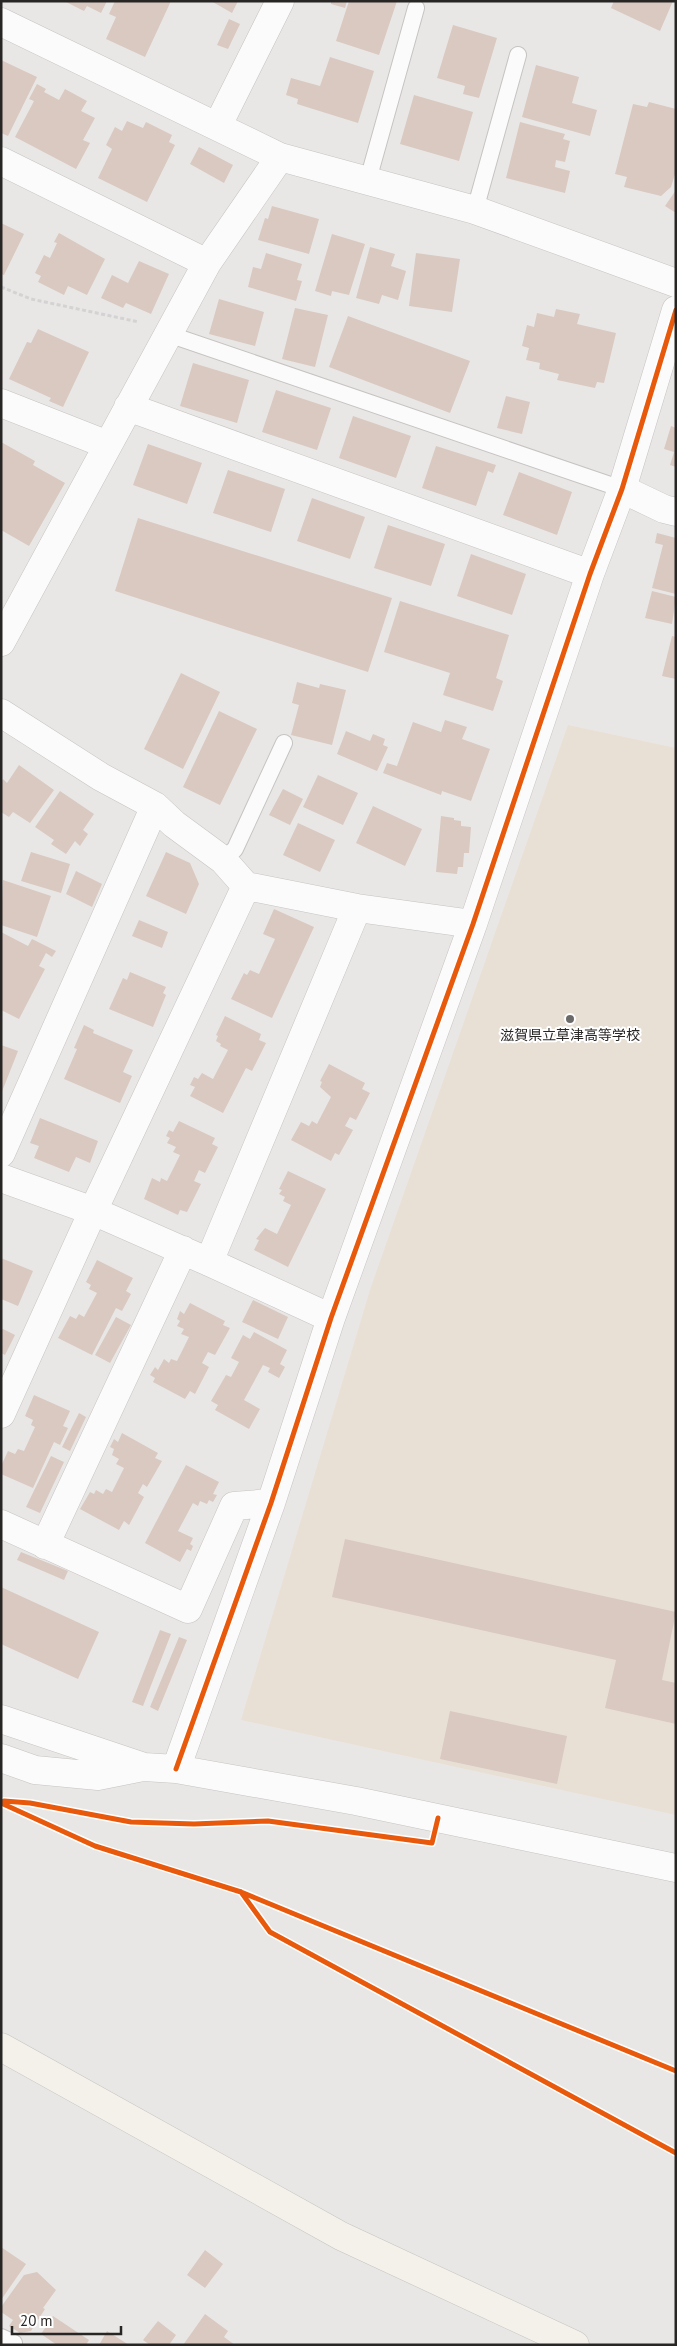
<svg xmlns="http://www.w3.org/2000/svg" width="677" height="2346" font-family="'PT Sans','Noto Sans JP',sans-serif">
  <rect width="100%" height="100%" fill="#e9e7e5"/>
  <path fill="#e9e0d5" d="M 568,725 L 676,748 L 676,1815 L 241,1720 L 370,1290 Z"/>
  <path fill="#d9c9c1" d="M 64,1 L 107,1 L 101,13 L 87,6 L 84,11 Z
    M 115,1 L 171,1 L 145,57 L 106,39 L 116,17 L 109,14 Z
    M 211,1 L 238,1 L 232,13 Z
    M 331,1 L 347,1 L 345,8 L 331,4 Z
    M 349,1 L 397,1 L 379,55 L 336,41 Z
    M 614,1 L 673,1 L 660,31 L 611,8 Z
    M 229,19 L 240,24 L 228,49 L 217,45 Z
    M 453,25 L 497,38 L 479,98 L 463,94 L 465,86 L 437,78 Z
    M 330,57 L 374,71 L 358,123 L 297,104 L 298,99 L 286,95 L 291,78 L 320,86 Z
    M 1,60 L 37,77 L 8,136 L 1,133 Z
    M 536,65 L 579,77 L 572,103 L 597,110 L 590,136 L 522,117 Z
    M 37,84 L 46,89 L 44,92 L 59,100 L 65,89 L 87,101 L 81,111 L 95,118 L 83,140 L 90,143 L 76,169 L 15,137 L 34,101 L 29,99 Z
    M 414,95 L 473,112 L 459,161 L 400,144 Z
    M 649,102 L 676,109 L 676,171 L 671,187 L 661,196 L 624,187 L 627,177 L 615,174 L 633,104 L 647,107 Z
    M 127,121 L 143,128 L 146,122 L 172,135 L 169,142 L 175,145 L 147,202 L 98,178 L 112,149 L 106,145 L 115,127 L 122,131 Z
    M 520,122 L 565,134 L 563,139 L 570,141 L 565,162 L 556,160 L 555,167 L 570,171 L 565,193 L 506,178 Z
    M 199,147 L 233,165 L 224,183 L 190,164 Z
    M 676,190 L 676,213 L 665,206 Z
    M 272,206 L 319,219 L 309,254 L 258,240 L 265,218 L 268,219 Z
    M 1,223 L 24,234 L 4,275 L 1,274 Z
    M 59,233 L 105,259 L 87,295 L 68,286 L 64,295 L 38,282 L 41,276 L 35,273 L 44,255 L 50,258 L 57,243 L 54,242 Z
    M 332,234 L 365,244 L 349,295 L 332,291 L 331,296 L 315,291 Z
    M 370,247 L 395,254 L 391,266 L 406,271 L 398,300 L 382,295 L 379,304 L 356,298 Z
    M 266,253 L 302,264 L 297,280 L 302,281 L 296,301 L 248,287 L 253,267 L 261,269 Z
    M 416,253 L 460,259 L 452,312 L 409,306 Z
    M 139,261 L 169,274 L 151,314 L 126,303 L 123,308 L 101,298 L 112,275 L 128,283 Z
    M 219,299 L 264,312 L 255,346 L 209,334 Z
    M 295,308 L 328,315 L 315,367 L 282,359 Z
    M 556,309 L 580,314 L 577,324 L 616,333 L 604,383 L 597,382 L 595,388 L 557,380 L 559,374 L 539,369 L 540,363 L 526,360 L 529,348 L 522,346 L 527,325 L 534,327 L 537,313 L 554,317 Z
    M 348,316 L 470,361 L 450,413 L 329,367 Z
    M 38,329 L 89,352 L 63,407 L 49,401 L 51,398 L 9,379 L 27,342 L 31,343 Z
    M 193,363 L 249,380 L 237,423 L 180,406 Z
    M 276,390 L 331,408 L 317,450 L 262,432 Z
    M 506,396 L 530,402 L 522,434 L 497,428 Z
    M 353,416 L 411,436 L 396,478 L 339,458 Z
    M 671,426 L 676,428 L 676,467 L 670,465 L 674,452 L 664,449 Z
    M 1,442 L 35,461 L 33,465 L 65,483 L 29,546 L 1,530 Z
    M 148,444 L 202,463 L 187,504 L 133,485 Z
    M 436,446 L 496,465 L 493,473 L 488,471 L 476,506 L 422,488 Z
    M 228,470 L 285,489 L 271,532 L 213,513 Z
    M 519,472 L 572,492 L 557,535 L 503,515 Z
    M 312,498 L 365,517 L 350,559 L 297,541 Z
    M 138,518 L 392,598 L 368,672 L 115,591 Z
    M 388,525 L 445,544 L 431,586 L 374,568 Z
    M 657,533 L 676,538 L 676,594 L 652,588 L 663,545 L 655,543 Z
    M 471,554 L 526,574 L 512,615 L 457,596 Z
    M 652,591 L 676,597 L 672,624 L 645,618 Z
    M 400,601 L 509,635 L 496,678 L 503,681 L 493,711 L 443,695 L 450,673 L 384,652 Z
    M 672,636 L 676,637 L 676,679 L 662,676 Z
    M 181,673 L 220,692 L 183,769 L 144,749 Z
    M 297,682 L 319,688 L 320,684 L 346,690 L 332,745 L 291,735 L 299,705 L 292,703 Z
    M 219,711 L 257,729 L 220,805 L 183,787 Z
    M 445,720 L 467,727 L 462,739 L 490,749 L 471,801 L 442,791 L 441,795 L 383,773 L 387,763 L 397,766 L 413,722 L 441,732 Z
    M 346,731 L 370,741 L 373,734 L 385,739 L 383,745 L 388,747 L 377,771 L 337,754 Z
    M 19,765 L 54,790 L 30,823 L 13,812 L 9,817 L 1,812 L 1,782 L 3,779 L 7,783 Z
    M 318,775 L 358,793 L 343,825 L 303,807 Z
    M 283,789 L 303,799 L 290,825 L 269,815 Z
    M 60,791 L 94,814 L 83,830 L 88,834 L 80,846 L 75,841 L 66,854 L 51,844 L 54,840 L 35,827 Z
    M 373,806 L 422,829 L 405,866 L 356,843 Z
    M 441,816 L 454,818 L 454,820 L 461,821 L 461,826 L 471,827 L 469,853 L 464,853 L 463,867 L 458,867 L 457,874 L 436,872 Z
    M 298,823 L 335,840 L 320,872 L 283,855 Z
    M 31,852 L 70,864 L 61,893 L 21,881 Z
    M 166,852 L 190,863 L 199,884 L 186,914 L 146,896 Z
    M 76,871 L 102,884 L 92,907 L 66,894 Z
    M 3,880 L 51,896 L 37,937 L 1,925 Z
    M 274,909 L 314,927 L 272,1018 L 231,999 L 244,973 L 247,975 L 250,970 L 259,974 L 275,939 L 263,934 Z
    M 139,920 L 168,932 L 162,948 L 132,936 Z
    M 1,932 L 28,946 L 32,939 L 56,951 L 52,957 L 46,953 L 39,966 L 45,969 L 19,1019 L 1,1010 Z
    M 130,972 L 166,987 L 163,993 L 166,995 L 153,1027 L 109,1009 L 123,978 L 127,980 Z
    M 225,1016 L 261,1034 L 259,1040 L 266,1043 L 252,1071 L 246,1068 L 223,1113 L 190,1096 L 195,1087 L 190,1085 L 194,1077 L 198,1079 L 202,1073 L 213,1079 L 228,1050 L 220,1046 L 221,1044 L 216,1041 L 218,1036 L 216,1035 Z
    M 84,1025 L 94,1030 L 93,1033 L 133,1050 L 123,1072 L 132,1076 L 120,1103 L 64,1079 L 77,1049 L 74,1048 Z
    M 1,1045 L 18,1051 L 1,1094 Z
    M 329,1064 L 365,1083 L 362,1089 L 370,1093 L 356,1120 L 350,1117 L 345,1126 L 353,1130 L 339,1155 L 335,1153 L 331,1161 L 291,1140 L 301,1122 L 309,1126 L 312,1121 L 317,1124 L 331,1097 L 320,1087 L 322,1082 L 320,1081 Z
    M 40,1118 L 98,1141 L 90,1163 L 76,1157 L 69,1172 L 34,1158 L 39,1146 L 30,1143 Z
    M 179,1121 L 215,1138 L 212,1144 L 218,1147 L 205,1173 L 199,1170 L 194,1181 L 201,1184 L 187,1212 L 180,1210 L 178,1215 L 144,1199 L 152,1178 L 160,1182 L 161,1178 L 167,1181 L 180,1155 L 173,1152 L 176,1147 L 167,1143 L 170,1138 L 166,1136 L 169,1130 L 173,1132 Z
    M 288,1171 L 326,1189 L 288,1267 L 254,1250 L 259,1240 L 256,1239 L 265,1228 L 277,1234 L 291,1205 L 283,1201 L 285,1197 L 279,1194 L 282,1190 L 279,1189 Z
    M 1,1258 L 33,1271 L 18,1306 L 1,1299 Z
    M 97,1260 L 133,1278 L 126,1291 L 131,1294 L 122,1311 L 116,1308 L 92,1355 L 58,1338 L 70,1316 L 76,1319 L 79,1314 L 84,1317 L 97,1293 L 89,1289 L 91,1285 L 86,1282 Z
    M 253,1300 L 288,1317 L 278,1339 L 242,1322 Z
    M 190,1303 L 225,1321 L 223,1325 L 230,1328 L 215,1355 L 208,1352 L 202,1363 L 209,1367 L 195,1394 L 190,1391 L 185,1399 L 153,1382 L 155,1378 L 150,1375 L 155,1367 L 158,1370 L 164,1359 L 169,1363 L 171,1359 L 177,1361 L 189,1337 L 181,1334 L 184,1329 L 177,1326 L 180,1321 L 177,1319 L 180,1311 L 184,1314 Z
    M 116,1317 L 131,1325 L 110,1363 L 95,1355 Z
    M 1,1328 L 15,1335 L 5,1355 L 1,1353 Z
    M 254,1332 L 287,1350 L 280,1364 L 285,1367 L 279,1378 L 268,1372 L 270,1368 L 263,1365 L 244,1400 L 260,1409 L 249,1429 L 215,1410 L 218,1405 L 211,1401 L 226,1375 L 231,1377 L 239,1362 L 231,1358 L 243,1335 L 250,1339 Z
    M 34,1395 L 70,1411 L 63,1426 L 68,1428 L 60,1445 L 54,1442 L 33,1488 L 1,1474 L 1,1466 L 8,1451 L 15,1454 L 18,1449 L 24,1451 L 35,1427 L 31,1425 L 33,1420 L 25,1416 Z
    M 79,1413 L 86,1417 L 70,1451 L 62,1447 Z
    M 122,1433 L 158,1453 L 155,1458 L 162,1461 L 147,1487 L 143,1484 L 138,1493 L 144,1497 L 129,1525 L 124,1521 L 119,1530 L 80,1509 L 90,1492 L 94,1494 L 96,1490 L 103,1494 L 106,1489 L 112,1492 L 124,1468 L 116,1464 L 119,1459 L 112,1455 L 114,1449 L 110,1447 L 114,1439 L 118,1442 Z
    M 51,1456 L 64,1462 L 40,1513 L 26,1507 Z
    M 186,1465 L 219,1482 L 213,1494 L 217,1495 L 213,1502 L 209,1500 L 207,1504 L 200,1501 L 198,1506 L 193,1503 L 178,1531 L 193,1538 L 190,1544 L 193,1546 L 191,1551 L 187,1549 L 180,1562 L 145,1543 Z
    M 345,1539 L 676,1612 L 662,1680 L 676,1683 L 676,1724 L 605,1708 L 616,1660 L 332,1597 Z
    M 21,1552 L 68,1571 L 64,1580 L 17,1560 Z
    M 1,1587 L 99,1632 L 78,1679 L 1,1644 Z
    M 160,1630 L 171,1634 L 143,1706 L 132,1702 Z
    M 179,1637 L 187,1640 L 158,1711 L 150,1707 Z
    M 450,1711 L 567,1736 L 557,1784 L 440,1759 Z
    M 1,2247 L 26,2264 L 1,2300 Z
    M 205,2250 L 223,2264 L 205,2288 L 187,2275 Z
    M 37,2272 L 56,2290 L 43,2308 L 45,2309 L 31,2331 L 20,2333 L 9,2326 L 13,2320 L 1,2312 L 1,2307 L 24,2275 Z
    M 205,2314 L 228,2331 L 224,2337 L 235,2345 L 183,2345 Z
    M 53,2316 L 89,2340 L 86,2345 L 57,2345 L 41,2334 Z
    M 158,2321 L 176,2335 L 169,2345 L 150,2345 L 143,2340 Z
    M 107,2331 L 129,2345 L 99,2345 Z"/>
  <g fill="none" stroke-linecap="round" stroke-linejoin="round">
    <defs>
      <path id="lane" d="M 368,180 L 416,8
        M 475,210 L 518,55
        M 168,334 L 622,489
        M 223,860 L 235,849 L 284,743
        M 1,2337 L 14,2343"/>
      <path id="street" d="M 1,22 L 280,157 L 475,210 L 676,283
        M 218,125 L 280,1
        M 1,161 L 207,263
        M 1,403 L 108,445
        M 128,407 L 590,574
        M 622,489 L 664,509 L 676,512
        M 1,642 L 207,263 L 280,157
        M 1,713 L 101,777 L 155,806 L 174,824 L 223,860 L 246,886 L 357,908 L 473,924
        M 1,1153 L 155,806
        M 1,1178 L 93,1211 L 209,1262 L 331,1318
        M 209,1262 L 357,908
        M 1,1414 L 93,1211 L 246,886
        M 1,1524 L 188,1609 L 234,1506 L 271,1503
        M 45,1545 L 183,1250
        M 1,1719 L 144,1767 L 176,1769 L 356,1801 L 676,1868
        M 1,1758 L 35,1770 L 98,1776 L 143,1767
        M 176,1769 L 271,1503 L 331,1318 L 473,924 L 590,574 L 622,489 L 676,310"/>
      <path id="secondary" d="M 1,2047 L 341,2236 L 575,2345"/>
    </defs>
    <use href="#lane" stroke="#c6c4c2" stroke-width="18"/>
    <use href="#street" stroke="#c6c4c2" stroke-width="29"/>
    <use href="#secondary" stroke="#c6c4c2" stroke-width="29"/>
    <path stroke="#d4d3d3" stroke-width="3" stroke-dasharray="4 2.5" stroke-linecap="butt" d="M 1,287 L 31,299 L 139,322"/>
    <use href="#lane" stroke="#fcfbfb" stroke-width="16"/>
    <use href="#street" stroke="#fcfbfb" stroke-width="28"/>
    <use href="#secondary" stroke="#f3f1e9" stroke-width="28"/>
    <defs>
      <path id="cycleway" d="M 176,1769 L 271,1503 L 331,1318 L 473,924 L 590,574 L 622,489 L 676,310
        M 4,1801 L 30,1803 L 131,1822 L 194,1824 L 268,1821 L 432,1843 L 438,1818
        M 1,1803 L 95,1846 L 241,1892 L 676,2071
        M 241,1892 L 270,1932 L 676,2153"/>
    </defs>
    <use href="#cycleway" stroke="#fff" stroke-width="8"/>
    <use href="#cycleway" stroke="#e8590c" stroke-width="5"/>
  </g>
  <circle fill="#6c6a68" stroke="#fff" stroke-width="2" cx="570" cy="1019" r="5"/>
  <g text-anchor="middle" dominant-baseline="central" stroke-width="4" stroke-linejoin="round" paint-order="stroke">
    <g font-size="14" fill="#282625" stroke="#fff">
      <text x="570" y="1035">滋賀県立草津高等学校</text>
    </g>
  </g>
  <rect width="677" height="2346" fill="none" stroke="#282625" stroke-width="5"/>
  <path d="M12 2326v8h109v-8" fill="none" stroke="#282625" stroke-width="2.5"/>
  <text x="20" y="2326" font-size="15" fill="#282625" stroke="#ffffff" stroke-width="4" paint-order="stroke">20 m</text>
</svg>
